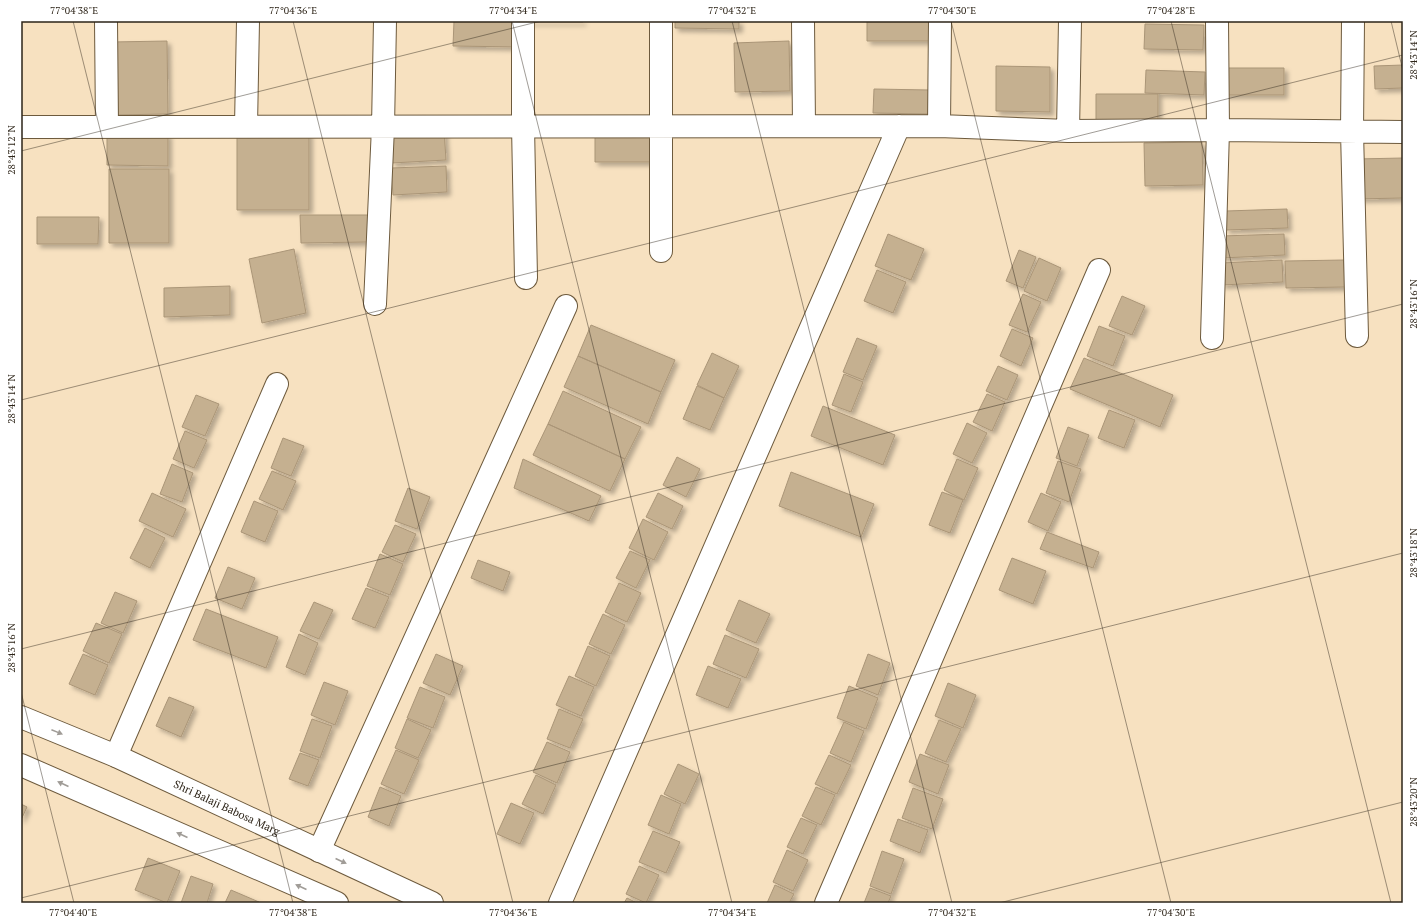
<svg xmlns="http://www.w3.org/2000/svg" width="1424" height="924" font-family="'PT Serif',serif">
  <defs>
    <filter id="shadow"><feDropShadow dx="3.5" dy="3.5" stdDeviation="2" flood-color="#0004"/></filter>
  </defs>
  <rect width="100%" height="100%" fill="#f7e1c0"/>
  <path fill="#c5b090" stroke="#aa9577" filter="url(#shadow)" d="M 454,21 L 516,21 L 516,47 L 453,46 Z
    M 526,21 L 583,21 L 583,22 L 526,22 Z
    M 675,21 L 739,21 L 739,29 L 675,28 Z
    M 867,21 L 930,21 L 930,41 L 867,41 Z
    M 1145,24 L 1204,25 L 1203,50 L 1144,49 Z
    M 167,41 L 168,114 L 112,115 L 111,42 Z
    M 789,41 L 790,91 L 735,92 L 734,43 Z
    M 1403,65 L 1403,88 L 1375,89 L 1374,66 Z
    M 996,66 L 1050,67 L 1050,112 L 996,111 Z
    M 1222,68 L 1284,68 L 1284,95 L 1222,95 Z
    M 1146,70 L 1205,72 L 1204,95 L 1145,93 Z
    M 874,89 L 930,90 L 929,114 L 873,113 Z
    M 1096,94 L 1158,94 L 1158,122 L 1096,121 Z
    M 444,130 L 446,160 L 392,163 L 390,133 Z
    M 237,132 L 309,132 L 309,210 L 237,210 Z
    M 107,134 L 168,134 L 168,166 L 107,165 Z
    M 650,136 L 650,162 L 595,162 L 595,137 Z
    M 1202,142 L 1203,185 L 1145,186 L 1144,143 Z
    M 1403,158 L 1403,198 L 1355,199 L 1355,159 Z
    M 446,166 L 447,192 L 393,195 L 391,168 Z
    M 109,169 L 169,169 L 169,243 L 109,243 Z
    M 1287,209 L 1288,228 L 1226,230 L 1226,211 Z
    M 300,215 L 368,215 L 368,242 L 301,243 Z
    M 37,217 L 99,217 L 98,244 L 37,244 Z
    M 888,234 L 924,249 L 911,280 L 875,266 Z
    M 1284,234 L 1285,255 L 1222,258 L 1221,236 Z
    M 294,249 L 306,313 L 262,323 L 249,259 Z
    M 1019,250 L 1036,257 L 1023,288 L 1006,281 Z
    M 1039,258 L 1061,268 L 1047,301 L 1024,291 Z
    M 1282,260 L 1283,282 L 1222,285 L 1221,263 Z
    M 1344,260 L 1345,287 L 1286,288 L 1285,261 Z
    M 877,270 L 906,282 L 893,313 L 864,301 Z
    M 230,286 L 230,315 L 164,317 L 164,288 Z
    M 1023,294 L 1041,302 L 1027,332 L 1009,325 Z
    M 1122,296 L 1145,306 L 1132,335 L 1109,326 Z
    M 591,325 L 675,360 L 661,392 L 578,356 Z
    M 1099,326 L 1125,336 L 1113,366 L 1087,356 Z
    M 1012,329 L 1033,338 L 1021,366 L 1000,356 Z
    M 857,338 L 877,346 L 863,380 L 843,372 Z
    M 712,353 L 739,366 L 724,398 L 697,385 Z
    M 578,356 L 661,392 L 648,424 L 564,387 Z
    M 1084,358 L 1173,395 L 1160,427 L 1070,389 Z
    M 998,366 L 1018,375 L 1007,400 L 986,391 Z
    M 844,374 L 863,382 L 851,412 L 832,405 Z
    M 697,386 L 724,398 L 710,430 L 683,419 Z
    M 563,391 L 641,427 L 625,459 L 548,424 Z
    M 987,394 L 1005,402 L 992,431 L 973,422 Z
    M 196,395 L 219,404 L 205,436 L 182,427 Z
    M 823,406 L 895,435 L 883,465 L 811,436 Z
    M 1109,410 L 1135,420 L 1124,448 L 1098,438 Z
    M 967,423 L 987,433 L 972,463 L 953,454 Z
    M 548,424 L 625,459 L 610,491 L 533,455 Z
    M 1068,427 L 1089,435 L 1077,466 L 1056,458 Z
    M 185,431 L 207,440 L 194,468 L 173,459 Z
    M 283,438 L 304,446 L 291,476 L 271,468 Z
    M 677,457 L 700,469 L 686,497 L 663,485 Z
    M 523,459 L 601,496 L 589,521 L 514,488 Z
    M 957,459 L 978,468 L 964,500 L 944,490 Z
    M 1058,461 L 1081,469 L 1069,502 L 1046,493 Z
    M 172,464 L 193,473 L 182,502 L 160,494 Z
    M 272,471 L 296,481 L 283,510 L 259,499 Z
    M 791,472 L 874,504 L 861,537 L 779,506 Z
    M 408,488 L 430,497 L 417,529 L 395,521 Z
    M 942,492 L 963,500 L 950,533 L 929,525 Z
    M 152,493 L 186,509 L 173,537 L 139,521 Z
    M 658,493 L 683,506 L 672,529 L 646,517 Z
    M 1041,493 L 1061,502 L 1048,531 L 1028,522 Z
    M 254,501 L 278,511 L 265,542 L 241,532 Z
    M 643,519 L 668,532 L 654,560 L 629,548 Z
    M 395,525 L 416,534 L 403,562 L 382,552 Z
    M 145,528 L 165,538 L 150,568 L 130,558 Z
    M 1047,532 L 1099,552 L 1093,568 L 1040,549 Z
    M 630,551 L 650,560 L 636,588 L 616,578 Z
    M 380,554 L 403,564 L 390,595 L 367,586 Z
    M 1012,558 L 1046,571 L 1033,604 L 999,590 Z
    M 478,560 L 510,572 L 503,591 L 471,578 Z
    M 228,567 L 255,578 L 242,609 L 215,598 Z
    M 619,583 L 641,593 L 627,622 L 605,612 Z
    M 366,588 L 389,597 L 375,628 L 352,619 Z
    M 115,592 L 137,601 L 123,633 L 101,623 Z
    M 739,600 L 770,614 L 756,643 L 726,630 Z
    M 314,602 L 333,610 L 319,639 L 300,631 Z
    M 206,609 L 278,637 L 266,668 L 193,640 Z
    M 603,614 L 625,625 L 611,654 L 589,644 Z
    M 96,623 L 122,634 L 109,663 L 83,651 Z
    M 299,634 L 318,643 L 305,675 L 286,667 Z
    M 725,635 L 759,649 L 746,678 L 713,664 Z
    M 588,646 L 610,656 L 596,686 L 575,676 Z
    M 83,654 L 108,665 L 95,695 L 69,684 Z
    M 436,654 L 463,666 L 450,695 L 423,683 Z
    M 868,654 L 890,663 L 878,695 L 856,686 Z
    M 708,666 L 741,679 L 728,708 L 696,695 Z
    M 569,676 L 594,687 L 581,716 L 556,705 Z
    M 324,682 L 348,691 L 335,725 L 311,715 Z
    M 948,683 L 976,695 L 963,728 L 935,716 Z
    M 849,686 L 878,698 L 866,729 L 837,718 Z
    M 420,687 L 445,697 L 433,728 L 407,718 Z
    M 169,697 L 194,707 L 181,737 L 156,726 Z
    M 559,709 L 583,719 L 570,748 L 547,739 Z
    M 312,719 L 332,726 L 320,758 L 300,751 Z
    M 407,719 L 431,730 L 418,758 L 395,748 Z
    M 939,720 L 961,729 L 946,762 L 925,753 Z
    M 844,722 L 864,731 L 851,762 L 830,753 Z
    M 547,742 L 570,752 L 557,783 L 533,772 Z
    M 396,750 L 419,760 L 404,794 L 381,784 Z
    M 300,753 L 319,760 L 308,786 L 289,779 Z
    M 920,754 L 949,765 L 938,794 L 909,782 Z
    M 829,755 L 851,765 L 837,794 L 815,784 Z
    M 678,764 L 699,774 L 685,804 L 664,794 Z
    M 536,775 L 556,785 L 543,814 L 522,804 Z
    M 380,787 L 401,796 L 389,826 L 368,817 Z
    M 816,787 L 835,795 L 821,825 L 802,816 Z
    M 913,788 L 943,799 L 932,829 L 902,818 Z
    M 661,795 L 681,804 L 669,834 L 648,825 Z
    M 511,803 L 534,813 L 520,844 L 497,834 Z
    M 21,804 L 27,807 L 21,820 Z
    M 801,818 L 817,825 L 803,854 L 787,847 Z
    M 898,819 L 928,830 L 920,853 L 890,841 Z
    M 653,831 L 680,842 L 666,873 L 639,862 Z
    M 787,850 L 808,860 L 793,891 L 773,882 Z
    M 882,851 L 904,859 L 891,894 L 870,886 Z
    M 148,858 L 180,871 L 167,903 L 135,890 Z
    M 639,866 L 659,875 L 646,903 L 626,894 Z
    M 191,876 L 213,884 L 207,903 L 181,903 Z
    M 775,885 L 794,894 L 789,903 L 767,903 Z
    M 870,888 L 891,896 L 888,903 L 864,903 Z
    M 231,890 L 259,902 L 259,903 L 225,903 Z
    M 627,898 L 637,903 L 624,903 Z"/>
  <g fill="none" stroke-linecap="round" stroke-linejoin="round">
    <defs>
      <path id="minor" d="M 106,21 L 107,127
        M 523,21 L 523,126 L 526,278
        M 661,21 L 661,251
        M 803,21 L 804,126
        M 1353,21 L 1352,131 L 1357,336
        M 246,126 L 248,21
        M 939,126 L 940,21
        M 21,127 L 939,126 L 1068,131 L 1218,130 L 1403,132
        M 1068,131 L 1070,21
        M 375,304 L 383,127 L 385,21
        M 1212,338 L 1218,130 L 1217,21
        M 116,756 L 277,384
        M 319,851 L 566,306
        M 560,903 L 899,126
        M 826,903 L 1099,270"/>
      <g id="tertiary">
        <path id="s1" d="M 21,717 L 116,756 L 432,903"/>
        <path d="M 21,765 L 337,903"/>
      </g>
    </defs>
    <use href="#minor" stroke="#6d5a3d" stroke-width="24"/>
    <use href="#tertiary" stroke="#6d5a3d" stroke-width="24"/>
    <use href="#minor" stroke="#fff" stroke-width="22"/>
    <use href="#tertiary" stroke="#fff" stroke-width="22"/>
  </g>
  <defs><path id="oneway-solid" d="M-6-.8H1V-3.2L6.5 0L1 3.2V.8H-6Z"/></defs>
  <g fill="#a09c97">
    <use href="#oneway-solid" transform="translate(57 732) rotate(22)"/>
    <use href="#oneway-solid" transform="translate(63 784) rotate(-156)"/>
    <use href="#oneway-solid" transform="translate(182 835) rotate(-156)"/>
    <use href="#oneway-solid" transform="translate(341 861) rotate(25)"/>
    <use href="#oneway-solid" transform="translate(301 887) rotate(-156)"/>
  </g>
  <path fill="none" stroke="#2d2418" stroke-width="1" stroke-opacity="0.45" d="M 73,21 L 293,903M 293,21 L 513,903M 512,21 L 732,903M 732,21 L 952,903M 951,21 L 1171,903M 1171,21 L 1391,903M 1391,21 L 1403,71M 21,151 L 541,21M 21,400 L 1403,55M 21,649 L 1403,304M 21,692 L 74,903M 21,898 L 1403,553M 999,903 L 1403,802"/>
  <g text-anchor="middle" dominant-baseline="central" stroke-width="3.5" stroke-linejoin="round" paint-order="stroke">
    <g font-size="11" fill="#2d2418" stroke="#fff">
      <text stroke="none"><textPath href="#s1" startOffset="225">Shri Balaji Babosa Marg</textPath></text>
    </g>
  </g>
  <rect width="1424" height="924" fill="none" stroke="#ffffff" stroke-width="44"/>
  <rect x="22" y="22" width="1380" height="880" fill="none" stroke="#2d2418" stroke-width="1.5"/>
  <g font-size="10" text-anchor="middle" fill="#2d2418">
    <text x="74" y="14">77°04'38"E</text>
    <text x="293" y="14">77°04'36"E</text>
    <text x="513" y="14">77°04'34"E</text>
    <text x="732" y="14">77°04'32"E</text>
    <text x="952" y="14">77°04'30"E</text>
    <text x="1171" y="14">77°04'28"E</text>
    <text transform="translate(1413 55) rotate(-90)" y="4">28°43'14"N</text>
    <text transform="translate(11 150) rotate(-90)" y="4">28°43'12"N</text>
    <text transform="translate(1413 304) rotate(-90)" y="4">28°43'16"N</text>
    <text transform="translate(11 399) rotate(-90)" y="4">28°43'14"N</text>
    <text transform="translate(1413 553) rotate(-90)" y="4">28°43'18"N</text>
    <text transform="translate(11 648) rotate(-90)" y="4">28°43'16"N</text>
    <text transform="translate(1413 802) rotate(-90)" y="4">28°43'20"N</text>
    <text x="73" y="916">77°04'40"E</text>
    <text x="293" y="916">77°04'38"E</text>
    <text x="513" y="916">77°04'36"E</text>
    <text x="732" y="916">77°04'34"E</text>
    <text x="952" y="916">77°04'32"E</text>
    <text x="1171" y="916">77°04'30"E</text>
  </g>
</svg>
